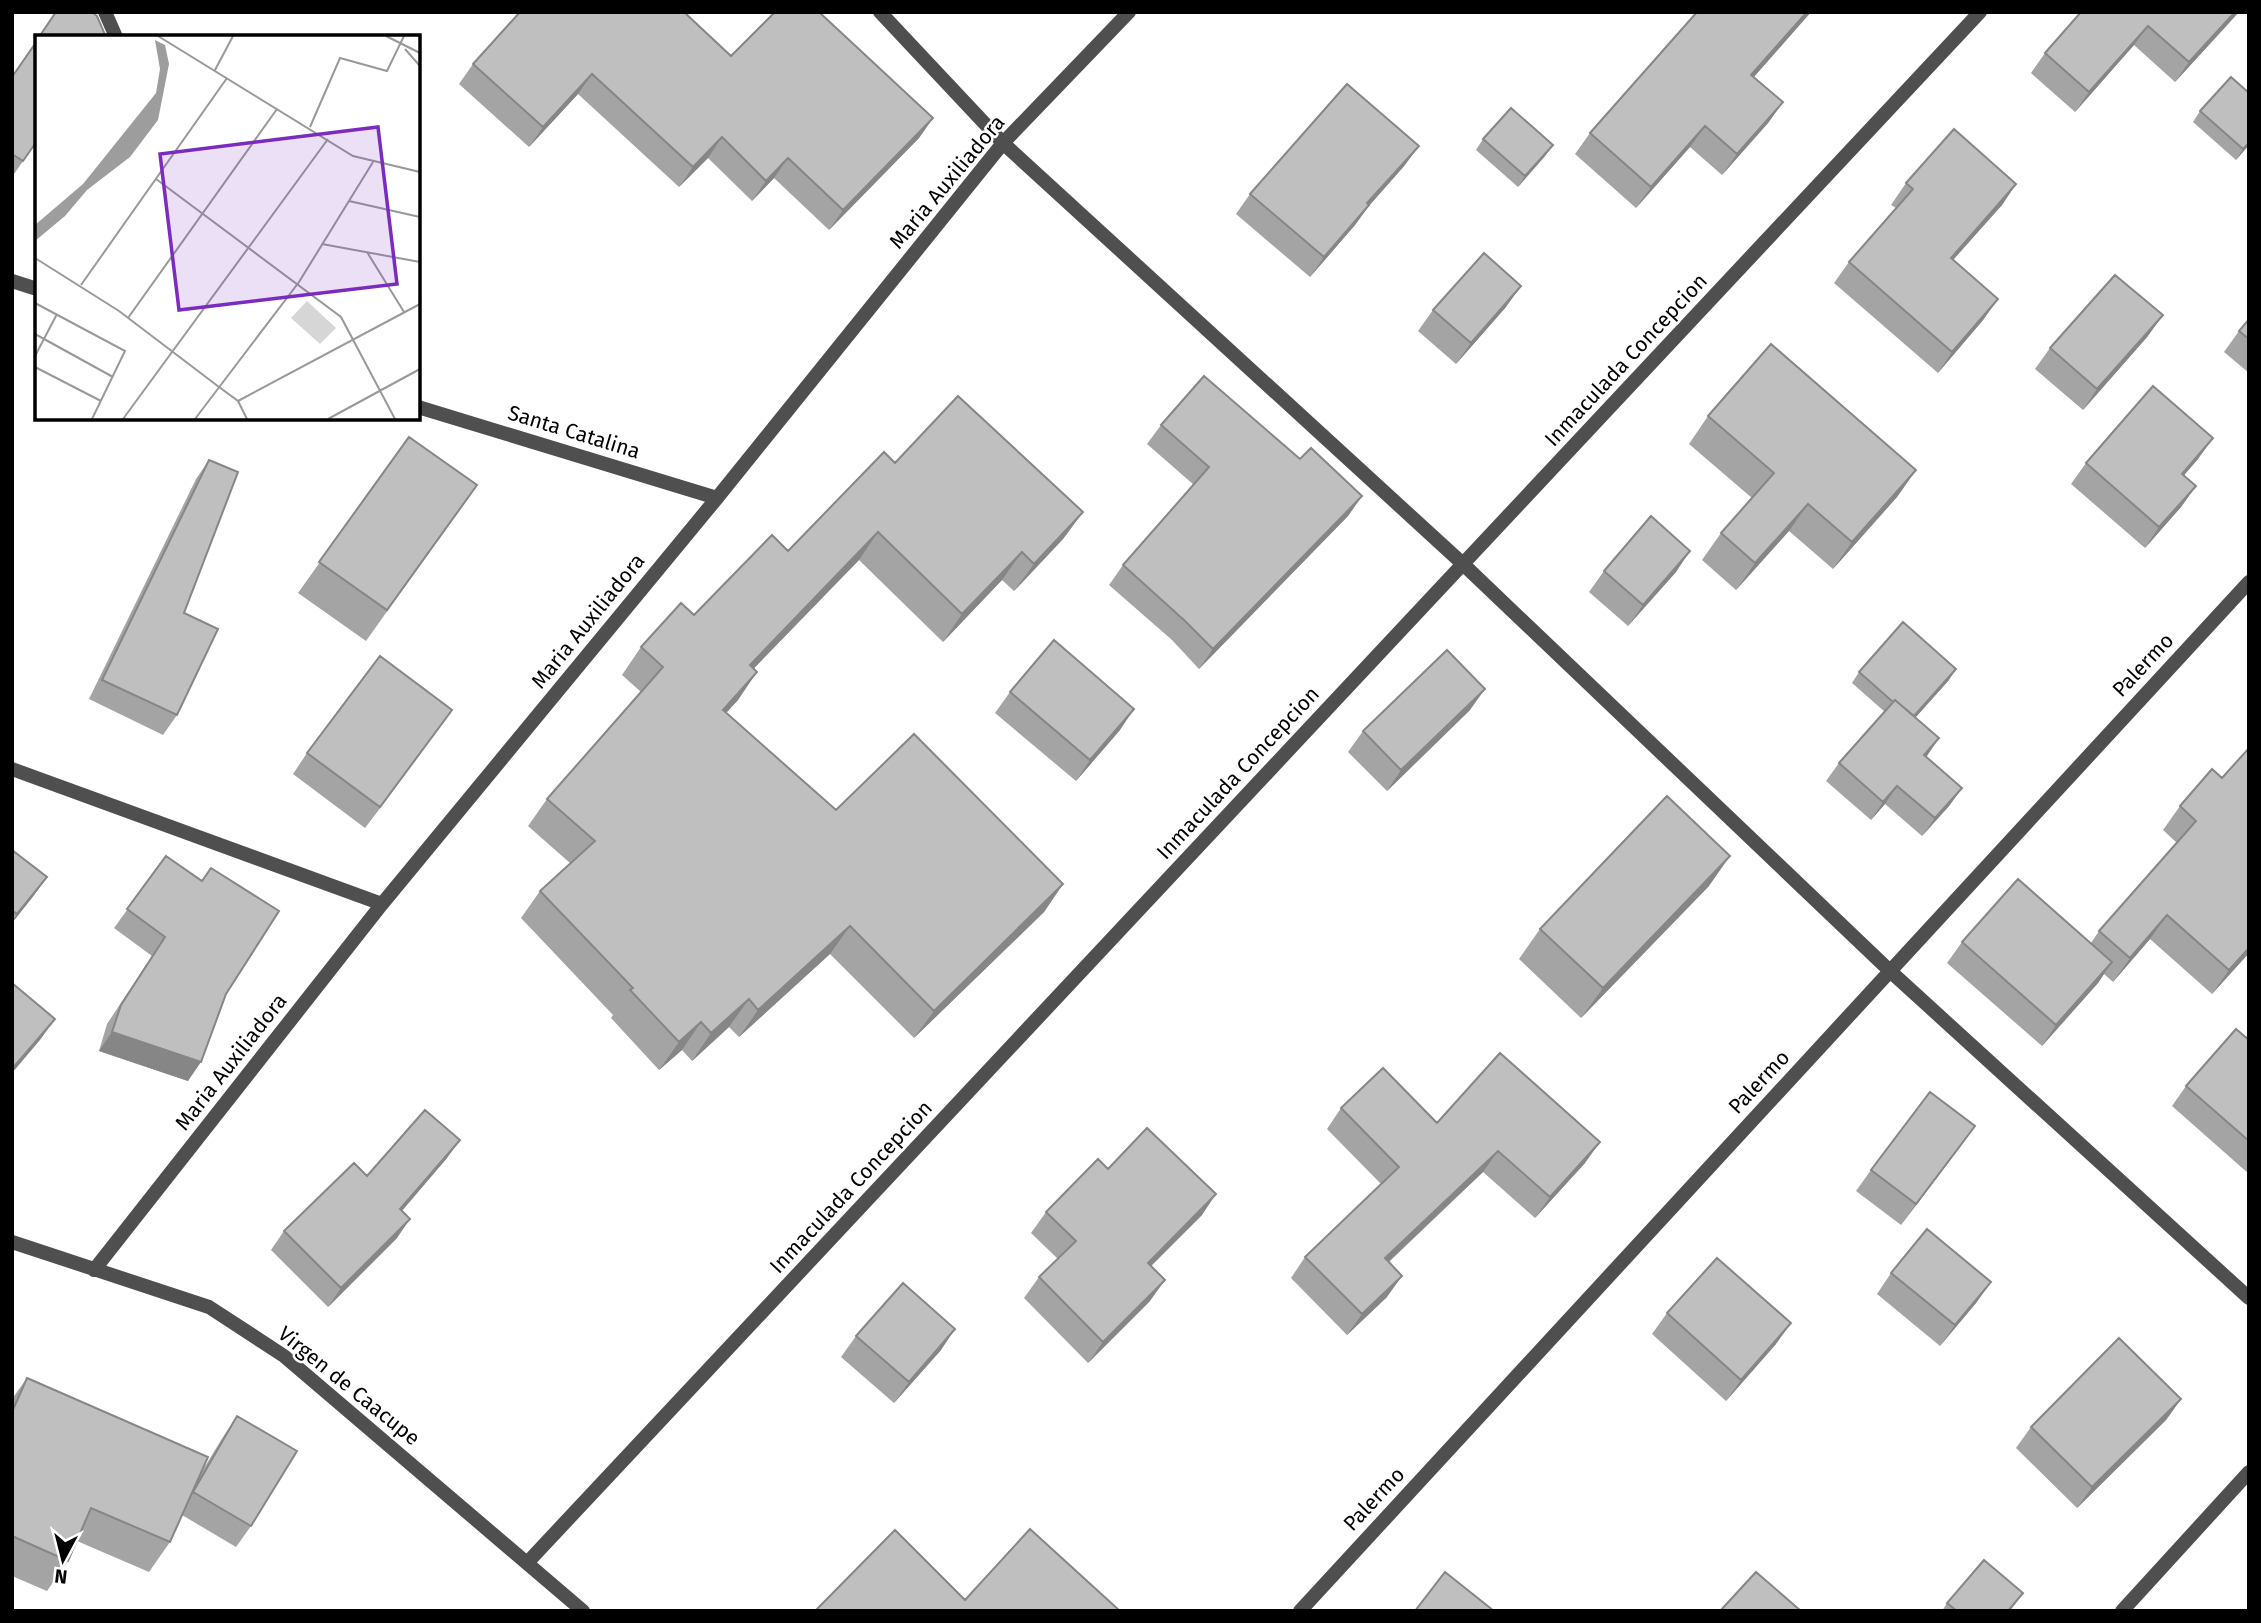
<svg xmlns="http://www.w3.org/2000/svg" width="2261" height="1623" font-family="'Fira Sans',sans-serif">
  <rect width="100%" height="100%" fill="#fff"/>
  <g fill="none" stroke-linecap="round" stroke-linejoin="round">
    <path stroke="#4f4f4f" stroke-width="14" d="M 105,12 L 116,37
      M 880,12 L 1003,143 L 1463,564 L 1890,971 L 2249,1298
      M 12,281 L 37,289
      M 418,407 L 717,498
      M 12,769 L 382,904
      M 12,1242 L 209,1307 L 284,1356 L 583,1611
      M 94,1270 L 382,904 L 717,498 L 1003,143 L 1129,12
      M 527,1563 L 1980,12
      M 1300,1611 L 2249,582
      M 2122,1611 L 2249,1472"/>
  </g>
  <path fill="#a4a4a4" d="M 1811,12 L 1754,77 L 1783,102 L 1768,123 L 1722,175 L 1690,147 L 1636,208 L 1575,154 L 1590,133 Z
    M 2081,12 L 2239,12 L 2175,82 L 2134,45 L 2075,112 L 2031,73 L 2045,53 Z
    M 731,56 L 933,118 L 919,138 L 829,230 L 774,178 L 752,201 L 708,158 L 679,187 L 578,94 L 529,147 L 459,84 L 473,64 Z
    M 12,76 L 37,141 L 12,177 Z
    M 2200,111 L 2249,145 L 2236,160 L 2193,122 Z
    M 1483,139 L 1553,145 L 1545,156 L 1518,187 L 1476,150 Z
    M 1405,165 L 1368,207 L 1355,225 L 1310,277 L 1236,214 L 1250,194 Z
    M 1906,183 L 2016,184 L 2002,205 L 1953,260 L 1998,299 L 1983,320 L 1938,373 L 1834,283 L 1849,262 L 1896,208 L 1891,205 Z
    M 1506,307 L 1456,364 L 1418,331 L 1433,310 Z
    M 2249,319 L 2249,373 L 2224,352 L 2239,331 Z
    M 2148,336 L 2083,410 L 2035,369 L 2050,348 Z
    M 1708,416 L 1916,470 L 1897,497 L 1833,569 L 1789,531 L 1736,590 L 1702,560 L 1721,533 L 1752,498 L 1689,444 Z
    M 1161,425 L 1300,459 L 1362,496 L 1348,516 L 1199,669 L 1172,640 L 1109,585 L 1123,565 L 1194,485 L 1147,444 Z
    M 409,437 L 477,485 L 366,641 L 298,593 Z
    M 2198,459 L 2184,475 L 2196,486 L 2181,507 L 2145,548 L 2071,484 L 2086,463 Z
    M 209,460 L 184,613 L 177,715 L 163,735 L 89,699 L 196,479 Z
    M 895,463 L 1083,512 L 1063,539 L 1014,591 L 1002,580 L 943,642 L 859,560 L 753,669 L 738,700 L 726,713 L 836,810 L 1063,884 L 1044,912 L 914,1038 L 830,954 L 739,1037 L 729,1027 L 692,1061 L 682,1050 L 659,1070 L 611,1018 L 613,1015 L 521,918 L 540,891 L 570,863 L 528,826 L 547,799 L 641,692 L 622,675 L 641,647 L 694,615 L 788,551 Z
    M 1604,571 L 1676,572 L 1628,626 L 1589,592 Z
    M 1859,672 L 1949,680 L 1916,717 L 1926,757 L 1962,788 L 1949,806 L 1922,836 L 1885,804 L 1871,820 L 1826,781 L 1839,763 L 1885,712 L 1852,683 Z
    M 1010,692 L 1120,730 L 1076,781 L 995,713 Z
    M 1470,710 L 1387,791 L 1348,752 L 1363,731 Z
    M 437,731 L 365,828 L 293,774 L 307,753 Z
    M 2249,748 L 2249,953 L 2212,994 L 2150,939 L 2113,982 L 2104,974 L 2098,983 L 2042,1046 L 1947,963 L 1962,942 L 2091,943 L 2099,931 L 2177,843 L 2163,830 L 2180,806 L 2222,778 Z
    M 12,850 L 47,877 L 12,923 Z
    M 166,856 L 226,994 L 188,1081 L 99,1051 L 107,1024 L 152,956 L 114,928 Z
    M 1709,886 L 1581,1018 L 1519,959 L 1540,929 Z
    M 2249,1040 L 2249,1174 L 2172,1106 L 2186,1086 Z
    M 1341,1108 L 1437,1123 L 1585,1163 L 1535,1218 L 1483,1172 L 1389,1262 L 1387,1297 L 1347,1335 L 1291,1278 L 1305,1257 L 1381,1184 L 1327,1129 Z
    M 1960,1147 L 1901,1225 L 1856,1191 L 1871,1170 Z
    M 447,1158 L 402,1211 L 397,1238 L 328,1307 L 271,1250 L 284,1231 L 367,1176 Z
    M 1108,1169 L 1202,1215 L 1151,1266 L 1150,1301 L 1088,1363 L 1024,1298 L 1039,1277 L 1058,1259 L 1031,1233 L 1046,1212 Z
    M 1891,1273 L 1991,1282 L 1976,1303 L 1940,1346 L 1877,1294 Z
    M 1667,1313 L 1776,1344 L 1726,1401 L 1652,1334 Z
    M 856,1336 L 941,1350 L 894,1403 L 841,1357 Z
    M 27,1378 L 201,1473 L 223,1437 L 237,1416 L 251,1526 L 236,1547 L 182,1515 L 170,1542 L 149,1572 L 77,1541 L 68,1561 L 47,1591 L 12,1576 L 12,1399 Z
    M 2181,1399 L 2166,1420 L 2077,1508 L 2016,1448 L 2031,1427 Z
    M 2023,1593 L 2010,1611 L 1942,1611 L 1947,1603 Z"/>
  <path fill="#868686" d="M 1807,12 L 1811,12 L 1737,96 L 1751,75 Z
    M 2235,12 L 2239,12 L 2175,82 L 2189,62 Z
    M 2148,26 L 2134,45 L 2075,112 L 2089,92 Z
    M 592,74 L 578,94 L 529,147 L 543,127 Z
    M 1783,102 L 1768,123 L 1722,175 L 1737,154 Z
    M 933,118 L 919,138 L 829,230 L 843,210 Z
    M 1705,126 L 1690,147 L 1636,208 L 1651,187 Z
    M 722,137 L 708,158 L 679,187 L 693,167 Z
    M 2249,143 L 2249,145 L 2236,160 L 2243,149 Z
    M 1553,145 L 1545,156 L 1518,187 L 1525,176 Z
    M 1419,146 L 1405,165 L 1368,207 L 1355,225 L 1310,277 L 1324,257 L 1367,203 Z
    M 788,158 L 774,178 L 752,201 L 766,181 Z
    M 2016,184 L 2002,205 L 1936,279 L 1951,258 Z
    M 1521,286 L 1506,307 L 1456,364 L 1471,343 Z
    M 1998,299 L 1983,320 L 1938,373 L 1952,352 Z
    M 2163,315 L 2148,336 L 2083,410 L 2097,389 Z
    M 2213,438 L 2198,459 L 2167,495 L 2182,474 Z
    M 1916,470 L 1897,497 L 1833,569 L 1852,542 Z
    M 2196,486 L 2181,507 L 2145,548 L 2159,527 Z
    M 1362,496 L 1348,516 L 1199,669 L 1213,649 Z
    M 1808,504 L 1789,531 L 1736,590 L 1755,563 Z
    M 1083,512 L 1063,539 L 1014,591 L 1034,564 Z
    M 878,532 L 859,560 L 730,693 L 750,665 Z
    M 1690,551 L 1676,572 L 1628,626 L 1643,605 Z
    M 1022,552 L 1002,580 L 943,642 L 962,614 Z
    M 1956,669 L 1949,680 L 1905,729 L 1912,718 Z
    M 757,672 L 738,700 L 704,737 L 723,710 Z
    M 1485,689 L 1470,710 L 1387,791 L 1401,770 Z
    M 1134,709 L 1120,730 L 1076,781 L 1090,760 Z
    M 452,710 L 437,731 L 365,828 L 380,807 Z
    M 1939,738 L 1927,756 L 1911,774 L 1924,755 Z
    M 1897,786 L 1885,804 L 1871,820 L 1883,802 Z
    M 1962,788 L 1949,806 L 1922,836 L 1935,818 Z
    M 1730,856 L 1709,886 L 1581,1018 L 1603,988 Z
    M 47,877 L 32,898 L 12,923 L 17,914 Z
    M 1063,884 L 1044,912 L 914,1038 L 934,1011 Z
    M 2167,915 L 2150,939 L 2113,982 L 2130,958 Z
    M 850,926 L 830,954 L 739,1037 L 758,1010 Z
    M 2249,948 L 2249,953 L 2212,994 L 2229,970 Z
    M 2112,962 L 2098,983 L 2042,1046 L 2056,1025 Z
    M 749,999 L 729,1027 L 692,1061 L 711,1033 Z
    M 55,1019 L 40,1040 L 12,1073 L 12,1069 Z
    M 701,1022 L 682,1050 L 659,1070 L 679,1042 Z
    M 112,1032 L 201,1062 L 188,1081 L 99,1051 Z
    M 1975,1126 L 1960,1147 L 1901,1225 L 1916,1204 Z
    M 460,1140 L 447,1158 L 387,1228 L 400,1209 Z
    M 1600,1142 L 1585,1163 L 1535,1218 L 1550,1197 Z
    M 1498,1151 L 1483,1172 L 1370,1279 L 1385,1258 Z
    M 1216,1194 L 1202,1215 L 1133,1284 L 1148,1263 Z
    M 410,1219 L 397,1238 L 328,1307 L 341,1288 Z
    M 1402,1276 L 1387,1297 L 1347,1335 L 1362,1314 Z
    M 1165,1280 L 1150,1301 L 1088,1363 L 1103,1342 Z
    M 1991,1282 L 1976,1303 L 1940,1346 L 1955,1325 Z
    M 1791,1323 L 1776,1344 L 1726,1401 L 1741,1380 Z
    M 955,1329 L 941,1350 L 894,1403 L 909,1382 Z
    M 2181,1399 L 2166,1420 L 2077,1508 L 2092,1487 Z"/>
  <path fill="#bfbfbf" stroke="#868686" stroke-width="2" d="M 56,12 L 92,12 L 97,16 L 106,37 L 39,37 Z
    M 520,12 L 684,12 L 731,56 L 775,12 L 819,12 L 933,118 L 843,210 L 788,158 L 766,181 L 722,137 L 693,167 L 592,74 L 543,127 L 473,64 Z
    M 1697,12 L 1807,12 L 1751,75 L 1783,102 L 1737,154 L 1705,126 L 1651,187 L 1590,133 Z
    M 2081,12 L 2235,12 L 2189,62 L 2148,26 L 2089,92 L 2045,53 Z
    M 37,41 L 37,141 L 23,161 L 12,154 L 12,77 Z
    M 2231,77 L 2249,93 L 2249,143 L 2243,149 L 2200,111 Z
    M 1347,84 L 1419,146 L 1367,203 L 1369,205 L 1324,257 L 1250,194 Z
    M 1511,108 L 1553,145 L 1525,176 L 1483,139 Z
    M 1954,129 L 2016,184 L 1951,258 L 1998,299 L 1952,352 L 1849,262 L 1913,189 L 1906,183 Z
    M 1484,253 L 1521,286 L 1471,343 L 1433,310 Z
    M 2115,275 L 2163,315 L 2097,389 L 2050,348 Z
    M 2249,319 L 2249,339 L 2239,331 Z
    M 1771,344 L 1916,470 L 1852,542 L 1808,504 L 1755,563 L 1721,533 L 1774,473 L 1708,416 Z
    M 1204,376 L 1300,459 L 1311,448 L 1362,496 L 1213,649 L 1185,621 L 1123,565 L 1209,467 L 1161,425 Z
    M 2153,386 L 2213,438 L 2182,474 L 2196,486 L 2159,527 L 2086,463 Z
    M 958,396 L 1083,512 L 1034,564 L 1022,552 L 962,614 L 878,532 L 750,665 L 757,672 L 723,710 L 836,810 L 914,734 L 1063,884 L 934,1011 L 850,926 L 758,1010 L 749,999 L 711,1033 L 701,1022 L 679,1042 L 630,990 L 633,988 L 540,891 L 595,841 L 547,799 L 663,667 L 641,647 L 681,603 L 694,615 L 772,535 L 788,551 L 884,452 L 895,463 Z
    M 409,437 L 477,485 L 387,610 L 319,562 Z
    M 209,460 L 238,472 L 184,613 L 218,629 L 177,715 L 102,680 Z
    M 1651,516 L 1690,551 L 1643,605 L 1604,571 Z
    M 1903,622 L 1956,669 L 1914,716 L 1895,700 L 1893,702 L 1859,672 Z
    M 1054,640 L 1134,709 L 1090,760 L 1010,692 Z
    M 1447,650 L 1485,689 L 1401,770 L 1363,731 Z
    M 380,656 L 452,710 L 380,807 L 307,753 Z
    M 1895,700 L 1939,738 L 1924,755 L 1962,788 L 1935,818 L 1897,786 L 1883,802 L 1839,763 Z
    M 2249,748 L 2249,948 L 2229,970 L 2167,915 L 2130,958 L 2099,931 L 2196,821 L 2180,806 L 2212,769 L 2222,778 Z
    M 1667,796 L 1730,856 L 1603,988 L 1540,929 Z
    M 12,850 L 47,877 L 17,914 L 12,910 Z
    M 166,856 L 202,881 L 211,868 L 279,911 L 226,994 L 201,1062 L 112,1032 L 121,1005 L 165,937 L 127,909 Z
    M 2018,879 L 2112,962 L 2056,1025 L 1962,942 Z
    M 12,983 L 55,1019 L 12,1069 Z
    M 2236,1029 L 2249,1040 L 2249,1141 L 2186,1086 Z
    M 1500,1053 L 1600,1142 L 1550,1197 L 1498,1151 L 1385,1258 L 1402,1276 L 1362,1314 L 1305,1257 L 1399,1167 L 1341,1108 L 1383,1068 L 1437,1123 Z
    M 1930,1092 L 1975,1126 L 1916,1204 L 1871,1170 Z
    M 425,1110 L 460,1140 L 400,1209 L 410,1219 L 341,1288 L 284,1231 L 354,1163 L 367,1176 Z
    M 1147,1128 L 1216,1194 L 1148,1263 L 1165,1280 L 1103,1342 L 1039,1277 L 1076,1241 L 1046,1212 L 1098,1159 L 1108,1169 Z
    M 1927,1229 L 1991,1282 L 1955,1325 L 1891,1273 Z
    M 1717,1258 L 1791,1323 L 1741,1380 L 1667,1313 Z
    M 903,1283 L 955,1329 L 909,1382 L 856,1336 Z
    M 2119,1338 L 2181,1399 L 2092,1487 L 2031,1427 Z
    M 27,1378 L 208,1457 L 170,1542 L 91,1508 L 68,1561 L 12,1536 L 12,1412 Z
    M 237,1416 L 297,1451 L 251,1526 L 193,1492 Z
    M 1030,1529 L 1120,1611 L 815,1611 L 895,1530 L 965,1600 Z
    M 1984,1560 L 2023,1593 L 2008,1611 L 1957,1611 L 1947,1603 Z
    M 1445,1572 L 1494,1611 L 1415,1611 Z
    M 1756,1572 L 1801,1611 L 1720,1611 Z"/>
  <g text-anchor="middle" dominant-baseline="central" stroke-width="5" stroke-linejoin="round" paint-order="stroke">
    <g font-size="21" fill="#000" stroke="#fff">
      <text transform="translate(947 182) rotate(-50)">Maria Auxiliadora</text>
      <text transform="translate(1626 360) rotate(-47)">Inmaculada Concepcion</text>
      <text transform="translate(574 432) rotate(17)">Santa Catalina</text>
      <text transform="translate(588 621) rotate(-51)">Maria Auxiliadora</text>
      <text transform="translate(2143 665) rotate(-47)">Palermo</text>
      <text transform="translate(1238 773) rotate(-47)">Inmaculada Concepcion</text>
      <text transform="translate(231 1062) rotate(-52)">Maria Auxiliadora</text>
      <text transform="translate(1759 1082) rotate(-47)">Palermo</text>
      <text transform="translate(851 1187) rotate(-47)">Inmaculada Concepcion</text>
      <text transform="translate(349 1386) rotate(39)">Virgen de Caacupe</text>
      <text transform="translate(1374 1499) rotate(-47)">Palermo</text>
    </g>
  </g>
  <g transform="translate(35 35)">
    <rect width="385" height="385" fill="#fff"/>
    <path d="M 272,266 L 301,293 L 285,309 L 256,283 Z" fill="#d6d6d6"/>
    <path d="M 120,5 L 130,10 L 134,29 L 123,85 L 95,122 L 52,155 L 30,181 L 0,206 L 0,190 L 48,149 L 121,58 L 125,34 Z" fill="#9d9d9d"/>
    <path fill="none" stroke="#999" stroke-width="2" d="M 123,1 L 318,121 L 385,137M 351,1 L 385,18M 370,14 L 385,31M 180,35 L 198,1M 275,92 L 305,23 L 352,36 L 369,1M 121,144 L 306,282 L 360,384M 314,166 L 385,182M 287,209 L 385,227M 332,217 L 369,277M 0,223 L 84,276 L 184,352 L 203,366 L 212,384M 46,250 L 192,43M 0,268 L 90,316 L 57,384M 93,283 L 242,74M 0,299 L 78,342M 0,321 L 22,279M 0,332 L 66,366M 203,366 L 385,269M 88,384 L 293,104M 160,384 L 264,247 L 338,127M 293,384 L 385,334"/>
    <path fill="#7b2cbf" fill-opacity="0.15" stroke="#7b2cbf" stroke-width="3.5" d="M 343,92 L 362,249 L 144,275 L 125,119 Z"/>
    <rect width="385" height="385" fill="none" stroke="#000" stroke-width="3.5"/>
  </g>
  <rect width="2261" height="1623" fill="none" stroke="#000000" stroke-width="28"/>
  <g transform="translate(63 1560) rotate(187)" stroke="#ffffff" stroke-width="5" paint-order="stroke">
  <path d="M0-5L12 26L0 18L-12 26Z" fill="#000000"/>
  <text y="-10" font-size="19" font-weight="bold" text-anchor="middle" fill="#000000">N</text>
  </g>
</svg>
